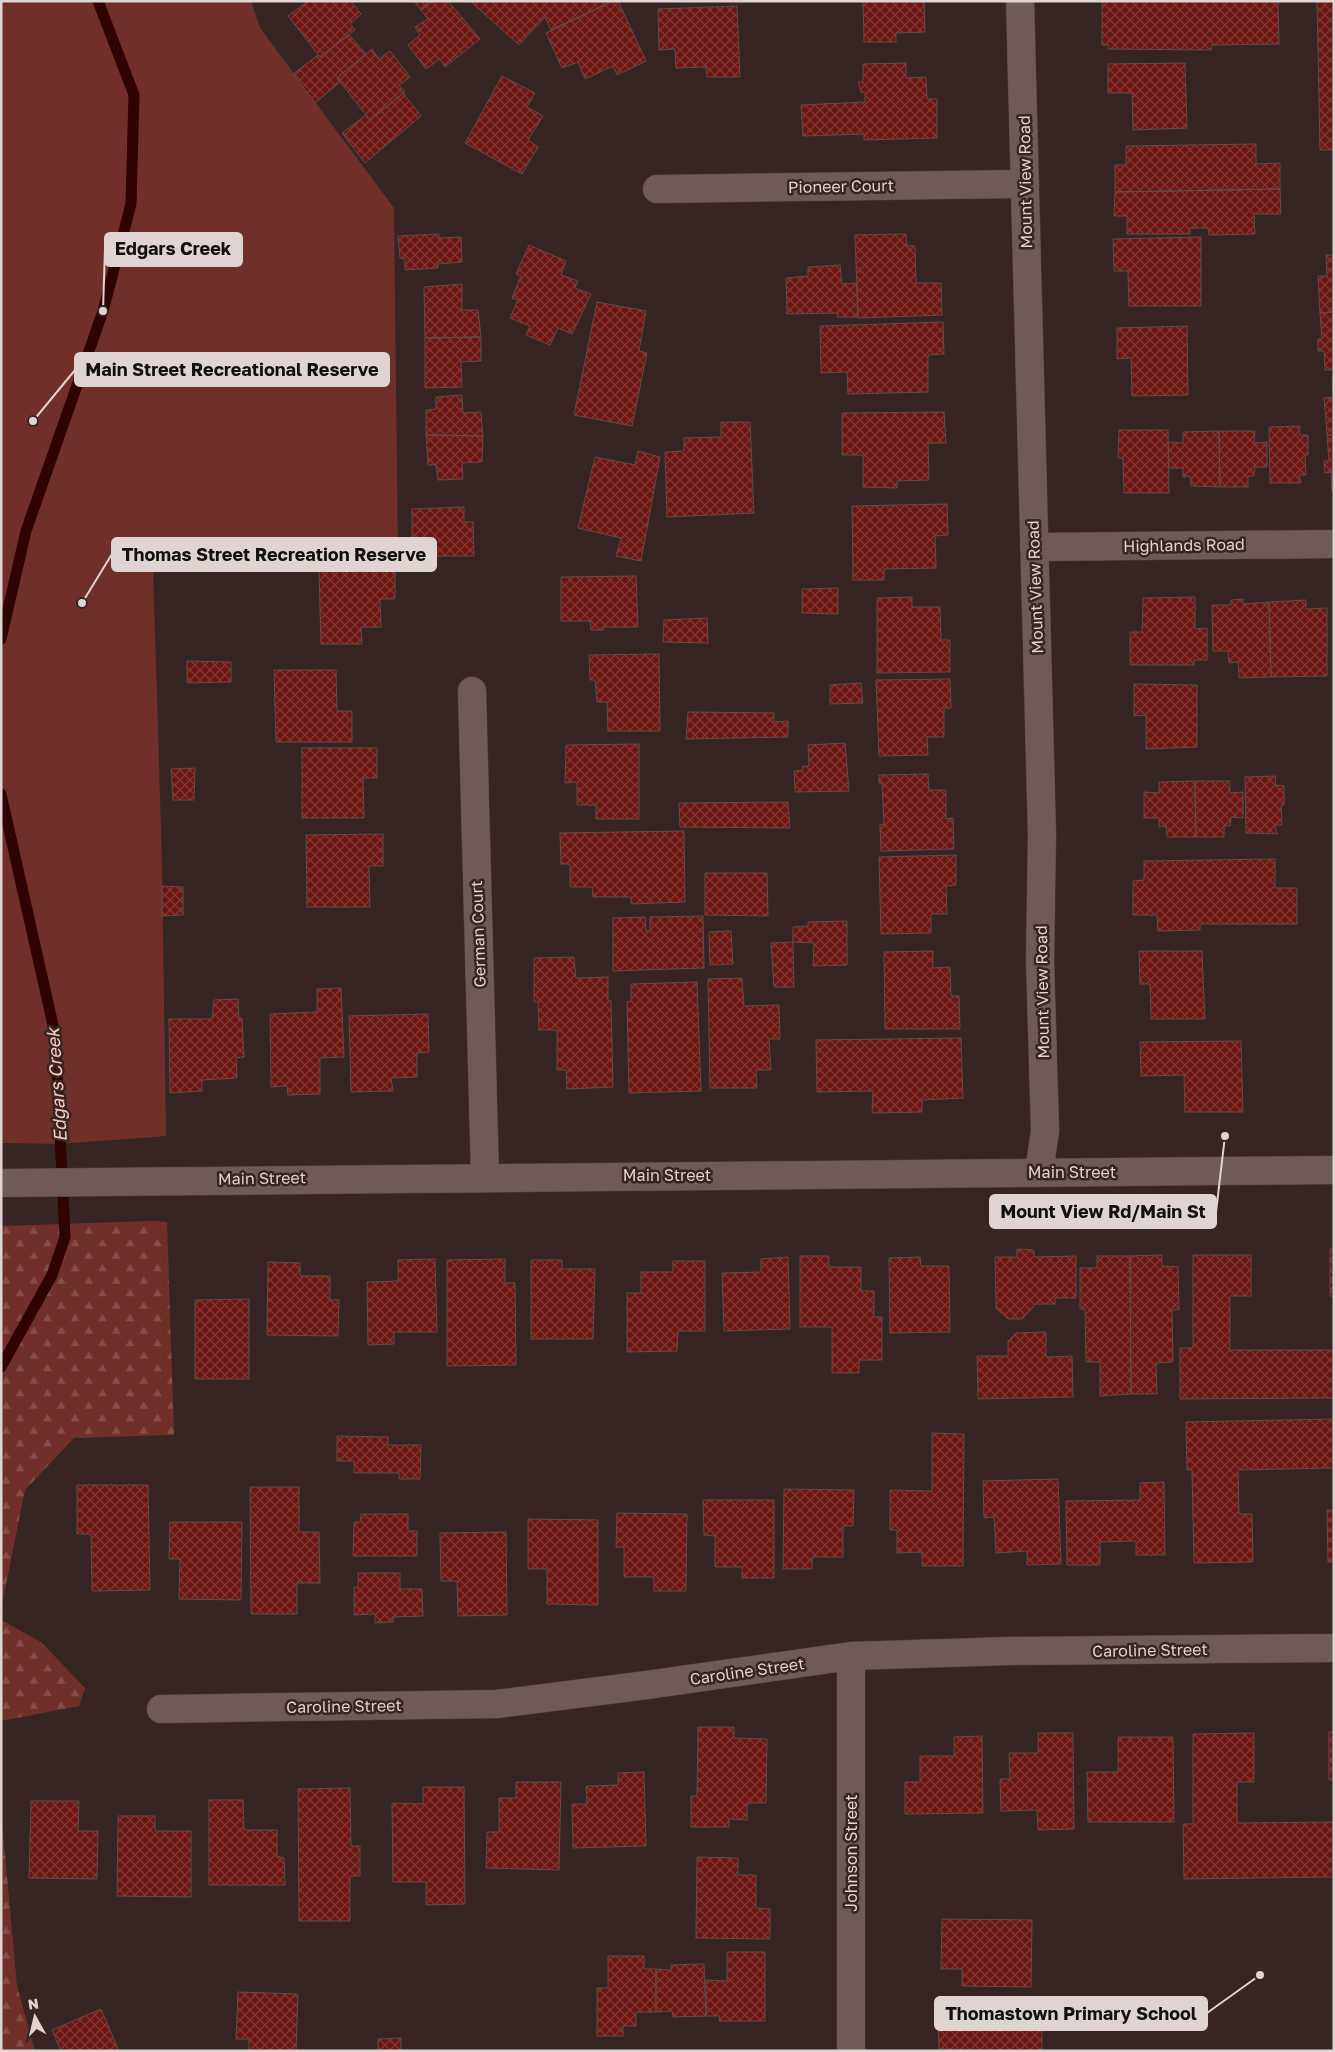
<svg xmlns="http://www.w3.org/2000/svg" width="1335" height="2052" font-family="'Golos Text',sans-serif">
  <defs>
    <pattern id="forest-firs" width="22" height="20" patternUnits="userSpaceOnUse" patternTransform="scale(1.25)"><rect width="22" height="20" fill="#703029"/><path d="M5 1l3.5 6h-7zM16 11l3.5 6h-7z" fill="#844d47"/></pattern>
    <pattern id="building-cross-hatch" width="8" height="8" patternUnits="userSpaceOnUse" patternTransform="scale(1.25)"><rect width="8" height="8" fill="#6c1612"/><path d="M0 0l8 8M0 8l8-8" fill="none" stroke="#813734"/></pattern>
  </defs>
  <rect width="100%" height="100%" fill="#362523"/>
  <path fill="url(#forest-firs)" d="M 152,1221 L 167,1222 L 174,1435 L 74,1438 L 25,1490 L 1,1609 L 1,1226 Z
    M 1,1620 L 41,1642 L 85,1688 L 79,1706 L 1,1721 Z
    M 1,1810 L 17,1986 L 35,2051 L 1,2051 Z"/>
  <path fill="#703029" d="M 1,1 L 251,1 L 260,28 L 394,208 L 398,560 L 153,566 L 162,862 L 166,1136 L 59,1144 L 1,1143 Z"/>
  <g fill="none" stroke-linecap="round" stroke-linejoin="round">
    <path stroke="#2f0302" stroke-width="11" d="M 1,639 L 26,531 L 103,311 L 131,204 L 134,95 L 98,1
      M 1,794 L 55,1034 L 65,1237 L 52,1275 L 1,1367"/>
  </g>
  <path fill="url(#building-cross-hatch)" stroke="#5f4c49" d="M 308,1 L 351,1 L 361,14 L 350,24 L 355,30 L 320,57 L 288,16 Z
    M 414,1 L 433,1 L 421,10 Z
    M 433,1 L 448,1 L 480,39 L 445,67 L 440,59 L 426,69 L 408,45 L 420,35 L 415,27 L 428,19 L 421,10 Z
    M 470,1 L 613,1 L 551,30 L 545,17 L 519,45 Z
    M 613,1 L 618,1 L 646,61 L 617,75 L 613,66 L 585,79 L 578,62 L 562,68 L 546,33 Z
    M 863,1 L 924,1 L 925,32 L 896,33 L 896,42 L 864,42 Z
    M 1102,1 L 1278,1 L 1279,44 L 1212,45 L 1211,50 L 1109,49 L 1108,45 L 1102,45 Z
    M 1334,1 L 1334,150 L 1320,150 L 1317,2 Z
    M 737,6 L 740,77 L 707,77 L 706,67 L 676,68 L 675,49 L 659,50 L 658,9 Z
    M 349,35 L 366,54 L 337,78 L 340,82 L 315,103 L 293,74 L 318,55 L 320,57 Z
    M 372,49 L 379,59 L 390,51 L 410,77 L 399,85 L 405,92 L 370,120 L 337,78 Z
    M 906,63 L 906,78 L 926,77 L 927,99 L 937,99 L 937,138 L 864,140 L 864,134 L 803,136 L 801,105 L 865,102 L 865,93 L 861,92 L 858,82 L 863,82 L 863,64 Z
    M 1185,63 L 1187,128 L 1133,130 L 1132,93 L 1108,93 L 1108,64 Z
    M 502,76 L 535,93 L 527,107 L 543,116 L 528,140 L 538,147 L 522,174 L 465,143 Z
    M 403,93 L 421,116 L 365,163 L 342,133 L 366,115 L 370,120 Z
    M 1256,144 L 1256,164 L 1280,163 L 1280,189 L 1115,192 L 1115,165 L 1126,165 L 1126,146 Z
    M 1280,189 L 1281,214 L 1254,214 L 1255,234 L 1209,235 L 1208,228 L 1190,228 L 1190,234 L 1127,234 L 1127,216 L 1114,216 L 1115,192 Z
    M 439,234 L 439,238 L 461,237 L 462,262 L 438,264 L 438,268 L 405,270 L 405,259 L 400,258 L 398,236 Z
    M 906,234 L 907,246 L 915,246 L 916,283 L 941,283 L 942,315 L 858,318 L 855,235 Z
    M 1201,237 L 1201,306 L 1129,306 L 1128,271 L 1114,271 L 1113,239 Z
    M 529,245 L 566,261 L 561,275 L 578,281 L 575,288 L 591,294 L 572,334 L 558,328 L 550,345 L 526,335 L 530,326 L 510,318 L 518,300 L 512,298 L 521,276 L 516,274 Z
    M 1326,255 L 1334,255 L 1334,312 L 1320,313 L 1318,276 L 1327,276 Z
    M 840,265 L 842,284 L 857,283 L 858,317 L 837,317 L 838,313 L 787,314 L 786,278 L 808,276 L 808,267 Z
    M 462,284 L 462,310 L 478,310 L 481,337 L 425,338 L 424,287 Z
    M 597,302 L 646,311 L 639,351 L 647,353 L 632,426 L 574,415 Z
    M 1334,312 L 1334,370 L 1325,370 L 1324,351 L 1318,351 L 1318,339 L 1322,339 L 1320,313 Z
    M 943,322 L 944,354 L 928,355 L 928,392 L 848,394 L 847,372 L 821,373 L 820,326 Z
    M 1187,326 L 1188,395 L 1132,396 L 1131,358 L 1117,359 L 1117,328 Z
    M 481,337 L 481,361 L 461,362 L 462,387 L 425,388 L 425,338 Z
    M 1332,377 L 1334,377 L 1334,435 L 1327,435 L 1324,398 L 1333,397 Z
    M 462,395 L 463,413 L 481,412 L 483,436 L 426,435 L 426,410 L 436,409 L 436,397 Z
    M 944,412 L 946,443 L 928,443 L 929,480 L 897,481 L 897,488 L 863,487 L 863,455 L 842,455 L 842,413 Z
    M 721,422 L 750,422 L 754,513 L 667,517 L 665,452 L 684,451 L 684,438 L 721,437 Z
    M 1300,426 L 1299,435 L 1308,435 L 1308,455 L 1305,455 L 1306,475 L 1299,475 L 1301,483 L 1270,483 L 1269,427 Z
    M 1119,430 L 1168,430 L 1169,493 L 1124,493 L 1123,458 L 1118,458 Z
    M 1219,431 L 1220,487 L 1191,486 L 1190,476 L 1183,477 L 1183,468 L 1169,468 L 1168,442 L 1183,443 L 1183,432 Z
    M 1219,431 L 1255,431 L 1254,443 L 1267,442 L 1267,467 L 1255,467 L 1254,476 L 1248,476 L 1248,487 L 1220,487 Z
    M 426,435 L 483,436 L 482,462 L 462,463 L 463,479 L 438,480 L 436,465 L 428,465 Z
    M 1327,435 L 1334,435 L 1334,492 L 1332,492 L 1331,472 L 1325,473 L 1324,461 L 1329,461 Z
    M 638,451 L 660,457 L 641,561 L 616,556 L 621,538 L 578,528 L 595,457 L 635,465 Z
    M 947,504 L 948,535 L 935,536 L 936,568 L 884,569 L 884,580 L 853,580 L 852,506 Z
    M 464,507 L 464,522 L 473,522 L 474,556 L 412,556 L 412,509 Z
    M 395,565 L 395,599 L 380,599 L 381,627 L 361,627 L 362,644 L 321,644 L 319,567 Z
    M 636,576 L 638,627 L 603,627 L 603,630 L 591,630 L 590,621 L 561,621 L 561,577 Z
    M 838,588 L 838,614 L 802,613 L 802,589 Z
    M 912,597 L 912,607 L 940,607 L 941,640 L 950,640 L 950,672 L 877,673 L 877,598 Z
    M 1195,597 L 1195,629 L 1207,628 L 1207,660 L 1194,660 L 1194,665 L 1130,665 L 1130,632 L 1142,632 L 1143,598 Z
    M 1243,599 L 1243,604 L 1269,602 L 1271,677 L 1239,678 L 1238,662 L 1229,663 L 1228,651 L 1213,651 L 1212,605 L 1231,605 L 1231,600 Z
    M 1306,600 L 1306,609 L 1327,608 L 1327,676 L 1271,677 L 1269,602 Z
    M 707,618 L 708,643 L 663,642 L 664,620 Z
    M 659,654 L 660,731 L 608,731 L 607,702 L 597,702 L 595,680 L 590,680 L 589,655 Z
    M 187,661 L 231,662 L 231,682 L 187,683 Z
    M 274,670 L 336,670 L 337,711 L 352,711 L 352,742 L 276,742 Z
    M 950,679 L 951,708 L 944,708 L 944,737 L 927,737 L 928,755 L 879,756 L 876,680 Z
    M 861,683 L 863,703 L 830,704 L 830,685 Z
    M 1134,684 L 1197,685 L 1197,747 L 1146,749 L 1146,715 L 1134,716 Z
    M 688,712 L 774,713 L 774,722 L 788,721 L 788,737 L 686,739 Z
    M 845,743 L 849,791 L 795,792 L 794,771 L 803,770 L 803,766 L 809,766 L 808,745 Z
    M 639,744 L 639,819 L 596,819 L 596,805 L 577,805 L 577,782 L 565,783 L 566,745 Z
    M 302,748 L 377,748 L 377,778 L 363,778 L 364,818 L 302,818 Z
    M 195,768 L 194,800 L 173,800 L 171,769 Z
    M 928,774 L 929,790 L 946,790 L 946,819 L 953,818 L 954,849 L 881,851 L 880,825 L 884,824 L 882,783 L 879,783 L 879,775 Z
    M 1276,776 L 1275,785 L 1284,786 L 1284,805 L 1281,805 L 1282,825 L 1275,825 L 1277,834 L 1246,833 L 1245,777 Z
    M 1195,781 L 1230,781 L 1230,793 L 1243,792 L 1243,818 L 1231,817 L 1230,826 L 1224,826 L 1224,837 L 1196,837 Z
    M 1195,781 L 1196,837 L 1167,837 L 1166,826 L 1159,827 L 1159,818 L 1144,818 L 1144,792 L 1159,793 L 1159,782 Z
    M 788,802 L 790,828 L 680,827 L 679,803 Z
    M 684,831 L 685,902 L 631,904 L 631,897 L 593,897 L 592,887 L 570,887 L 570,864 L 561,864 L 560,833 Z
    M 383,834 L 383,866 L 369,866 L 370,907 L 307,907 L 306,835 Z
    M 956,855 L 956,885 L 946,886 L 947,914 L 931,914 L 931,933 L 881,934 L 879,857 Z
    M 1275,859 L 1275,888 L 1297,888 L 1297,924 L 1200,924 L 1200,930 L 1158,931 L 1157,915 L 1133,915 L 1133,881 L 1144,880 L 1144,861 Z
    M 705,873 L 767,873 L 768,916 L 705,915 Z
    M 162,886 L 183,887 L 183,915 L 162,916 Z
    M 703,916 L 704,968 L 613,971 L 613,918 L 645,917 L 646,931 L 650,931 L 650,917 Z
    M 847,921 L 847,965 L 813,966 L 814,943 L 793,942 L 793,927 L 808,926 L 808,922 Z
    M 731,931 L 733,964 L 710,965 L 709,932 Z
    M 793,942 L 794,987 L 774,987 L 771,943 Z
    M 933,951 L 933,968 L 950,967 L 951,996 L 959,996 L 960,1029 L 885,1029 L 884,952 Z
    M 1139,951 L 1202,951 L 1205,1019 L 1151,1019 L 1150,984 L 1140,984 Z
    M 574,957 L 576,978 L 608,977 L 608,1000 L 611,1001 L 613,1087 L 567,1089 L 566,1070 L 557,1070 L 557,1030 L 539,1030 L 538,1002 L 534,1002 L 534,958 Z
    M 742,978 L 744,1006 L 779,1005 L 780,1039 L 769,1039 L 771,1070 L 756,1070 L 757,1088 L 710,1088 L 708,979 Z
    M 697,982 L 701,1091 L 629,1093 L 627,1002 L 631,1001 L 631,984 Z
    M 341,988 L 344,1057 L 320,1058 L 320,1094 L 288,1095 L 287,1086 L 271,1087 L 270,1014 L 317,1012 L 317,989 Z
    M 238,999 L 239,1018 L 242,1018 L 244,1057 L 236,1058 L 237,1078 L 202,1080 L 202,1091 L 170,1093 L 169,1019 L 212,1019 L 214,1000 Z
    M 428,1014 L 429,1052 L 417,1053 L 417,1077 L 391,1078 L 393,1091 L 351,1092 L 349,1016 Z
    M 961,1038 L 963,1098 L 922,1100 L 922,1112 L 872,1113 L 873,1091 L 817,1092 L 816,1040 Z
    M 1241,1041 L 1243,1112 L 1185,1112 L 1184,1075 L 1141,1076 L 1140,1042 Z
    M 1017,1249 L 1034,1250 L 1034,1257 L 1076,1256 L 1076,1298 L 1055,1298 L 1055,1304 L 1036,1304 L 1022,1319 L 1008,1319 L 996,1308 L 995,1257 L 1017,1257 Z
    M 1330,1249 L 1334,1249 L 1334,1296 L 1330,1296 Z
    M 1162,1255 L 1162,1266 L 1178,1267 L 1179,1310 L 1172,1310 L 1173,1362 L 1156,1363 L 1157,1394 L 1131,1394 L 1130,1256 Z
    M 1193,1255 L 1251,1255 L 1251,1296 L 1230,1296 L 1230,1350 L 1334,1350 L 1334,1398 L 1180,1399 L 1180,1348 L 1193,1348 Z
    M 800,1256 L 829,1256 L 829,1267 L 861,1267 L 861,1291 L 874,1291 L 874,1317 L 882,1317 L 882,1360 L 859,1360 L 859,1373 L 832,1373 L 832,1327 L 800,1327 Z
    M 1097,1256 L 1130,1256 L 1131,1394 L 1100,1396 L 1100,1362 L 1086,1362 L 1085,1309 L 1080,1309 L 1080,1268 L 1097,1268 Z
    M 788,1257 L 790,1329 L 724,1331 L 722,1273 L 761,1272 L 761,1259 Z
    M 920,1257 L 921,1266 L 949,1266 L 950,1332 L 890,1333 L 889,1258 Z
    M 435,1259 L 437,1332 L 394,1332 L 394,1344 L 368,1345 L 367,1282 L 398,1281 L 398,1260 Z
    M 505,1259 L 505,1283 L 515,1283 L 516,1365 L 447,1366 L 447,1260 Z
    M 531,1260 L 562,1260 L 562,1269 L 595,1269 L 593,1339 L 531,1339 Z
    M 673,1261 L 705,1261 L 705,1331 L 678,1331 L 677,1351 L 627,1352 L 627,1293 L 641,1293 L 641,1272 L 673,1272 Z
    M 268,1262 L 300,1263 L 300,1276 L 330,1276 L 330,1300 L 339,1300 L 338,1336 L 267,1335 Z
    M 249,1299 L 249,1379 L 195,1379 L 195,1300 Z
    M 1046,1332 L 1046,1357 L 1072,1356 L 1073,1397 L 978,1399 L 977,1356 L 1008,1356 L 1008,1341 L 1016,1333 Z
    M 1334,1419 L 1334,1468 L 1238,1470 L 1239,1514 L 1252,1514 L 1253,1562 L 1194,1563 L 1192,1470 L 1187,1470 L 1186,1422 Z
    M 932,1433 L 964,1434 L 963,1566 L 922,1566 L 922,1552 L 897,1553 L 897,1530 L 890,1530 L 890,1490 L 932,1491 Z
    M 337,1436 L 388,1437 L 388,1445 L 421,1445 L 420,1479 L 399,1479 L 399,1473 L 354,1473 L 354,1461 L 337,1461 Z
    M 1058,1479 L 1061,1564 L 1027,1565 L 1027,1551 L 996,1553 L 994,1517 L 984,1518 L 983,1481 Z
    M 1164,1482 L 1165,1555 L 1136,1555 L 1136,1541 L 1100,1542 L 1100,1565 L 1067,1565 L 1066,1501 L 1140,1500 L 1140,1483 Z
    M 77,1485 L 148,1485 L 150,1590 L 92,1591 L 91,1534 L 77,1534 Z
    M 250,1487 L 299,1487 L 299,1532 L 319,1532 L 320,1583 L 297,1583 L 297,1614 L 251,1614 Z
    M 784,1489 L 854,1490 L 853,1526 L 843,1526 L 843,1557 L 812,1557 L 812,1569 L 783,1569 Z
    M 703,1500 L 774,1500 L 774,1578 L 742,1578 L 742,1567 L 715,1567 L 715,1536 L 704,1535 Z
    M 1327,1510 L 1334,1510 L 1334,1562 L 1328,1562 Z
    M 617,1513 L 687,1514 L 686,1591 L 654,1591 L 654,1577 L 624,1577 L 624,1547 L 616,1547 Z
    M 361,1514 L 408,1514 L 408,1531 L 417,1531 L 417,1556 L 353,1556 L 354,1522 L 360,1522 Z
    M 528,1519 L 598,1520 L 598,1605 L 547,1604 L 547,1569 L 528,1569 Z
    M 170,1522 L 242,1522 L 241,1600 L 179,1599 L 180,1559 L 169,1559 Z
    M 506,1532 L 507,1615 L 458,1616 L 457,1581 L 441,1581 L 440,1533 Z
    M 358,1573 L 400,1573 L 400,1589 L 422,1589 L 423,1616 L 393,1617 L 393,1622 L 375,1623 L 375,1614 L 354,1615 L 354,1587 L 358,1587 Z
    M 698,1727 L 734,1727 L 734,1738 L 767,1739 L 766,1803 L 747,1803 L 747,1820 L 729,1819 L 729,1827 L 691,1827 L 691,1796 L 697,1796 Z
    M 1329,1732 L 1334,1732 L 1334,1780 L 1329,1780 Z
    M 1038,1733 L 1073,1733 L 1074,1829 L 1038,1830 L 1037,1810 L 1001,1811 L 1000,1779 L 1010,1779 L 1009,1753 L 1038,1753 Z
    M 1254,1733 L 1254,1782 L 1237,1782 L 1237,1823 L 1334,1822 L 1334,1877 L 1184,1879 L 1183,1824 L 1193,1824 L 1193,1734 Z
    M 982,1736 L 983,1813 L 905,1814 L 905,1782 L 920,1782 L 920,1756 L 954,1756 L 954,1737 Z
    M 1118,1737 L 1173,1737 L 1174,1822 L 1088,1822 L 1087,1772 L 1118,1772 Z
    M 644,1772 L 646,1846 L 573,1848 L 572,1804 L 587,1804 L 586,1786 L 618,1785 L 618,1773 Z
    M 516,1782 L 561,1782 L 559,1870 L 486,1868 L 487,1832 L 499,1832 L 499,1798 L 516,1798 Z
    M 423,1787 L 464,1787 L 465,1904 L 426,1905 L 426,1882 L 393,1882 L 392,1803 L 423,1804 Z
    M 350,1788 L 351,1846 L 360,1846 L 360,1876 L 350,1876 L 350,1921 L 299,1921 L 298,1789 Z
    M 209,1800 L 243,1800 L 244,1830 L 277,1830 L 277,1856 L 284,1858 L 285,1885 L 209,1885 Z
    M 31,1801 L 79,1801 L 78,1831 L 98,1831 L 97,1879 L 29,1878 Z
    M 118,1816 L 155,1816 L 155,1831 L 191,1831 L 191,1897 L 117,1896 Z
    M 697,1857 L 738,1858 L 738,1875 L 756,1875 L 756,1908 L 770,1909 L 770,1939 L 696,1938 Z
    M 942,1919 L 1032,1920 L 1031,1987 L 962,1986 L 962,1969 L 941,1969 Z
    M 727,1952 L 765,1952 L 765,2021 L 719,2021 L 720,2016 L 706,2016 L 706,1980 L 727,1981 Z
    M 608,1956 L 644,1956 L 644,1969 L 656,1969 L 656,2012 L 636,2012 L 636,2026 L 623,2026 L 623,2036 L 597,2036 L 597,1988 L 608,1988 Z
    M 704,1964 L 706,2016 L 673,2017 L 672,2011 L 656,2012 L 656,1969 L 671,1970 L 671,1965 Z
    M 238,1992 L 298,1994 L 296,2051 L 249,2051 L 249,2039 L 236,2039 Z
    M 1042,2005 L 1042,2051 L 939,2049 L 938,2007 Z
    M 101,2009 L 119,2051 L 61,2051 L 52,2030 Z
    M 401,2038 L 401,2051 L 378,2051 L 378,2039 Z"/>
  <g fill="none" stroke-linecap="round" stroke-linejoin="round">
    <defs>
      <path id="minor" d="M 657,189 L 1025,184
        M 1034,547 L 1334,544
        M 472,691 L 485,1176
        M 851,1656 L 851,2051
        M 161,1709 L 497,1704 L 647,1685 L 851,1656 L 1010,1651 L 1334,1648"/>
      <path id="tertiary" d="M 1020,1 L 1042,835 L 1040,960 L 1045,1131 L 1039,1172
        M 1,1183 L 1334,1170"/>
    </defs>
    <use href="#minor" stroke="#4f413f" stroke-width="29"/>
    <use href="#tertiary" stroke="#4f413f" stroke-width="29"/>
    <use href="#minor" stroke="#6e5a57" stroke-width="28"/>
    <use href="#tertiary" stroke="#6e5a57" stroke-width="28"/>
  </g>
  <g text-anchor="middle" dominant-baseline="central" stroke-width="5" stroke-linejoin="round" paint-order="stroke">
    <g font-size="16" fill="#dfd4d2" stroke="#362523">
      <text transform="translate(1025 182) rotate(-91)">Mount View Road</text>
      <text transform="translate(841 186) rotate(-1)">Pioneer Court</text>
      <text transform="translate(1184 545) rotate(-1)">Highlands Road</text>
      <text transform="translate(1035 587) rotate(-92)">Mount View Road</text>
      <text transform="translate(478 934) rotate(-92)">German Court</text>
      <text transform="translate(1042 992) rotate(-91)">Mount View Road</text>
      <text x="1072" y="1172">Main Street</text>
      <text x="667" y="1175">Main Street</text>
      <text transform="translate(262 1178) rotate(-1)">Main Street</text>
      <text transform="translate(1150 1650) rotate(-1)">Caroline Street</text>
      <text transform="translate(747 1671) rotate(-8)">Caroline Street</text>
      <text transform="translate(344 1706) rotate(-1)">Caroline Street</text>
      <text transform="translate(851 1853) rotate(-90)">Johnson Street</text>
    </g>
    <g font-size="18" font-style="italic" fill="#fbc8c0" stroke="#362523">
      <text transform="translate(56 1085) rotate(-94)">Edgars Creek</text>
    </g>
  </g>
  <path fill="none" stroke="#dfd4d2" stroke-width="2" d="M103 311L105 249M33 421L75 370M82 603L112 554M1225 1136L1216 1212M1260 1975L1207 2013"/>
  <g fill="#dfd4d2" stroke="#362523" stroke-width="2">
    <circle cx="103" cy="311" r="5"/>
    <circle cx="33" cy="421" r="5"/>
    <circle cx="82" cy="603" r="5"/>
    <circle cx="1225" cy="1136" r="5"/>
    <circle cx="1260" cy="1975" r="5"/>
  </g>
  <g fill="#dfd4d2" stroke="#dfd4d2" stroke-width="2">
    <rect x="105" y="233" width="137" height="33" rx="5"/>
    <rect x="75" y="353" width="314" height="33" rx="5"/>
    <rect x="112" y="538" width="324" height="33" rx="5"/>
    <rect x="990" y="1195" width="226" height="33" rx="5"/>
    <rect x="935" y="1997" width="272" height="33" rx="5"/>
  </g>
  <g font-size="18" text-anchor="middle" font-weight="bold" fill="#111">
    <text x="173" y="255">Edgars Creek</text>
    <text x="232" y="376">Main Street Recreational Reserve</text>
    <text x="274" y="561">Thomas Street Recreation Reserve</text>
    <text x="1103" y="1218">Mount View Rd/Main St</text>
    <text x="1071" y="2020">Thomastown Primary School</text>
  </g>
  <rect width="1335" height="2052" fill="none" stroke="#dfd4d2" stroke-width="5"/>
  <g transform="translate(35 2017) rotate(352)" stroke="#362523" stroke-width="4" paint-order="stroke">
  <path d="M0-4L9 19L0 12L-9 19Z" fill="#dfd4d2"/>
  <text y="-8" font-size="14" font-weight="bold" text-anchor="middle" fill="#dfd4d2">N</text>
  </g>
</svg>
